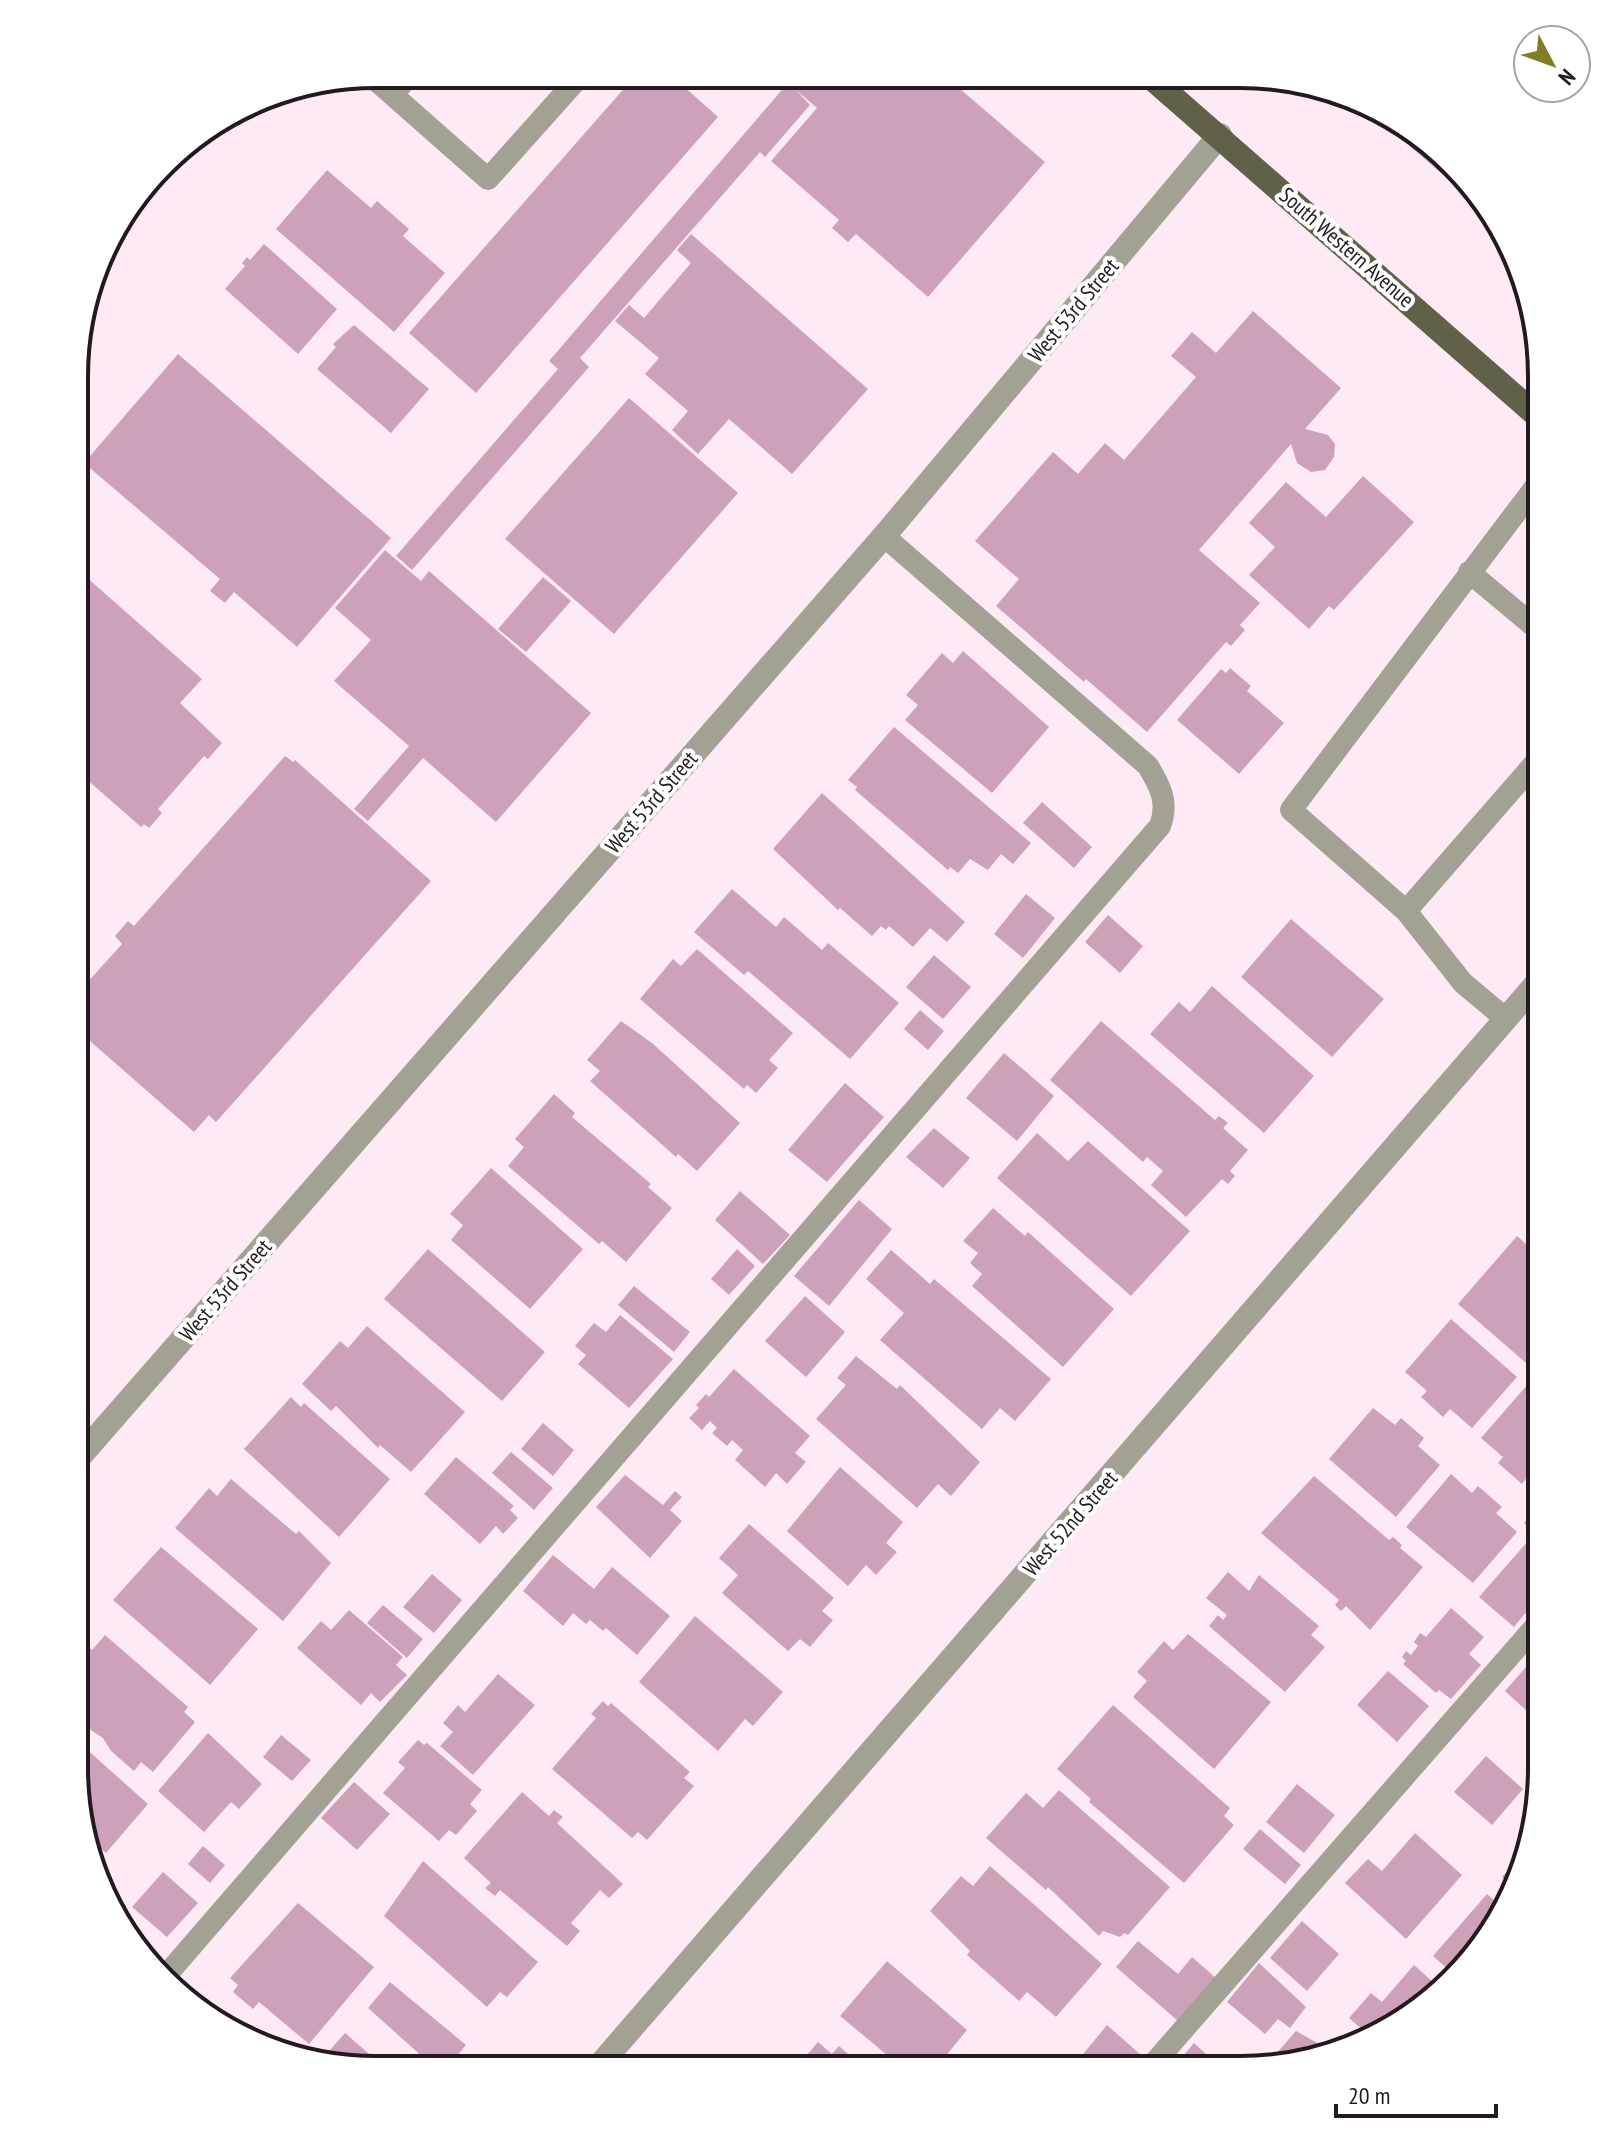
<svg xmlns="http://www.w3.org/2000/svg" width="1616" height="2144" font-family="'PT Sans Narrow',sans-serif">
  <rect width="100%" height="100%" fill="#feeaf4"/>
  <path fill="#cda2b9" d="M 636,75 L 671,75 L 718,117 L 476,393 L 409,333 Z
    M 777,75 L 945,76 L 1045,162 L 928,297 L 856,234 L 848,242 L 832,228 L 839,220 L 771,161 L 817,108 L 796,90 L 810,105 L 765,157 L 760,152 L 580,358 L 589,367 L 412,570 L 396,556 L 558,369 L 549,361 L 787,84 Z
    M 1352,96 L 1423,136 L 1480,205 L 1479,206 Z
    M 327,170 L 371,208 L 377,201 L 409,229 L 403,236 L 445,273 L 394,332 L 276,229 Z
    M 691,234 L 868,389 L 792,474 L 729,419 L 698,454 L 672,430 L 688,411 L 645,374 L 659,358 L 615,321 L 629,305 L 644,318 L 691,263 L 677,250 Z
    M 264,244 L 337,309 L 298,354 L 225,289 L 245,266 L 242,263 L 247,257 L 250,260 Z
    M 1253,311 L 1341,388 L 1305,429 L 1328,435 L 1335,444 L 1334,457 L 1325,470 L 1311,472 L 1297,463 L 1291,444 L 1199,550 L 1260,603 L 1240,625 L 1245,630 L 1231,646 L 1226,642 L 1147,732 L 1086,679 L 1084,682 L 996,606 L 1019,579 L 975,541 L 1053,452 L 1078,474 L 1105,443 L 1124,460 L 1196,377 L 1171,356 L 1192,332 L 1216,353 Z
    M 354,325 L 429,389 L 391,433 L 317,369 L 336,347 L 333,344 Z
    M 178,354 L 391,538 L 297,647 L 234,592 L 225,603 L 210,591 L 220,579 L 84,463 Z
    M 629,398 L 738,493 L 614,634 L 505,539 Z
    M 1363,476 L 1414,522 L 1334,610 L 1329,606 L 1309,629 L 1249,575 L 1275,547 L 1249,523 L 1286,482 L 1326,517 Z
    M 385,550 L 421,581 L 429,571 L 591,713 L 496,822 L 423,758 L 368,821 L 354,809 L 409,746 L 334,681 L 371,640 L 335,608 Z
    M 76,568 L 202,679 L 180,703 L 222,743 L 208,759 L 204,756 L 158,809 L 162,813 L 149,828 L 144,824 L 141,827 L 76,770 Z
    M 543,577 L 571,601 L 526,652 L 498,629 Z
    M 963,651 L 1049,727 L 992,793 L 905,720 L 918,705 L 906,695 L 942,653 L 953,663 Z
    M 1230,668 L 1251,686 L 1247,691 L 1284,723 L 1239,774 L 1177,720 L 1221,669 L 1226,673 Z
    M 894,727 L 1031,843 L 1013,864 L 1001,854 L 988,870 L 970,859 L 958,873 L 950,867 L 948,870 L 855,790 L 857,787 L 848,780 Z
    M 285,756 L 293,762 L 295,760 L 431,881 L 216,1122 L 209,1115 L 194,1132 L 75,1028 L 75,1011 L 81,1004 L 75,996 L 122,944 L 115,936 L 128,921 L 134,926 Z
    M 822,793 L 965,922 L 947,942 L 930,928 L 913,947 L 889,926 L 886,930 L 881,926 L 872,936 L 840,908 L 838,910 L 773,849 Z
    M 1042,802 L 1092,847 L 1074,868 L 1023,823 Z
    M 732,889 L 776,927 L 784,917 L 822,950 L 828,943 L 899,1003 L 850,1059 L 748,971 L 744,975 L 694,932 Z
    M 1026,894 L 1055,918 L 1023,958 L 994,934 Z
    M 1108,915 L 1143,946 L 1120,973 L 1085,942 Z
    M 1291,919 L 1384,999 L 1332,1057 L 1241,977 Z
    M 697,949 L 793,1033 L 769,1060 L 778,1068 L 756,1093 L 747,1085 L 744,1089 L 640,999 L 673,959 L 681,966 Z
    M 934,955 L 971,987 L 943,1019 L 906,987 Z
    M 1212,986 L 1314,1076 L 1264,1133 L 1150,1034 L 1179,1002 L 1190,1012 Z
    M 920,1010 L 944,1031 L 928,1050 L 904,1029 Z
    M 621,1021 L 652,1043 L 740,1123 L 697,1171 L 678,1154 L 676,1157 L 590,1081 L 600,1071 L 587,1060 Z
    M 1101,1021 L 1215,1120 L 1219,1116 L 1228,1123 L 1223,1128 L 1248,1150 L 1230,1171 L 1235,1176 L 1228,1184 L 1222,1179 L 1186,1217 L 1151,1185 L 1163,1171 L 1147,1157 L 1143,1162 L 1050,1080 Z
    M 1004,1053 L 1054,1096 L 1017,1141 L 966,1098 Z
    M 845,1083 L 884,1117 L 827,1182 L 788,1150 Z
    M 554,1094 L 575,1113 L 572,1117 L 651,1184 L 648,1187 L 672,1208 L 626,1262 L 602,1241 L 599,1244 L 508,1166 L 524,1147 L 515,1139 Z
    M 934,1128 L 970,1158 L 943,1188 L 906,1157 Z
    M 1037,1133 L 1068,1161 L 1088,1141 L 1190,1231 L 1131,1296 L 997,1178 Z
    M 491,1168 L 583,1249 L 530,1309 L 451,1240 L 463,1225 L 450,1214 Z
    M 740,1191 L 790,1235 L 763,1264 L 715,1220 Z
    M 859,1200 L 892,1229 L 829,1306 L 794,1276 Z
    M 993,1208 L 1025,1236 L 1028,1232 L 1114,1309 L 1063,1367 L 972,1286 L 982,1274 L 970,1263 L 978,1253 L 963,1241 Z
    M 1542,1212 L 1542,1234 L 1531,1224 Z
    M 1517,1236 L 1542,1258 L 1542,1377 L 1458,1304 Z
    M 428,1249 L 545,1352 L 502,1401 L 384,1299 Z
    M 737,1249 L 755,1266 L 729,1295 L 711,1279 Z
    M 891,1250 L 930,1284 L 934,1279 L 1051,1379 L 1015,1421 L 1000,1408 L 982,1429 L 880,1340 L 904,1313 L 866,1279 Z
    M 634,1286 L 690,1332 L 674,1352 L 618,1305 Z
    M 805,1296 L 845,1332 L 806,1377 L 765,1341 Z
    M 620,1315 L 673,1359 L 629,1408 L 578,1364 L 586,1355 L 575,1346 L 594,1323 L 606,1332 Z
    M 1451,1319 L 1517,1377 L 1472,1428 L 1450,1409 L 1443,1417 L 1421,1397 L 1427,1391 L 1405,1372 Z
    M 367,1326 L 465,1412 L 411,1472 L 380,1445 L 378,1448 L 336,1406 L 331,1411 L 302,1384 L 340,1341 L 348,1348 Z
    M 856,1356 L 897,1389 L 900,1385 L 980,1462 L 951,1496 L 938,1484 L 917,1508 L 816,1419 L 846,1385 L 837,1378 Z
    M 734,1369 L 810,1436 L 795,1453 L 806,1462 L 787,1484 L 776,1473 L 765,1487 L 735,1460 L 743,1450 L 732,1440 L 727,1446 L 712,1433 L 717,1428 L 710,1421 L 702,1430 L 689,1418 L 699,1408 L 696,1405 L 706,1394 L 709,1397 Z
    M 1528,1384 L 1542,1396 L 1541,1489 L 1527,1477 L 1522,1484 L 1498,1463 L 1503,1457 L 1481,1438 Z
    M 291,1397 L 301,1407 L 304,1403 L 390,1479 L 339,1537 L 244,1449 Z
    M 1373,1408 L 1395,1425 L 1401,1418 L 1424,1438 L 1418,1446 L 1440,1465 L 1396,1517 L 1329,1459 Z
    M 543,1423 L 574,1450 L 553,1476 L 521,1449 Z
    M 511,1452 L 553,1488 L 534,1510 L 492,1473 Z
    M 456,1457 L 514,1506 L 510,1510 L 518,1518 L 503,1534 L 496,1526 L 480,1544 L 424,1494 Z
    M 840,1467 L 903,1522 L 886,1543 L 897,1552 L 876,1575 L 866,1565 L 848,1586 L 787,1531 Z
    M 1451,1474 L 1472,1493 L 1478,1486 L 1502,1507 L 1496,1513 L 1517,1532 L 1473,1583 L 1406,1527 Z
    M 625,1475 L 663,1505 L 675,1491 L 682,1497 L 670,1510 L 682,1521 L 650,1558 L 596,1507 Z
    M 1314,1476 L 1389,1540 L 1393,1537 L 1402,1545 L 1400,1548 L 1423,1567 L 1370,1630 L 1346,1606 L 1341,1611 L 1335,1605 L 1339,1600 L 1261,1533 Z
    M 231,1479 L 296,1534 L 299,1531 L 331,1563 L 283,1621 L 175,1528 L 209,1488 L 217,1496 Z
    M 1541,1503 L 1541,1594 L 1514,1627 L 1479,1597 L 1535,1533 L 1524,1523 Z
    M 749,1524 L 834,1598 L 822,1611 L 833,1620 L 810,1647 L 800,1639 L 788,1651 L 722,1593 L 738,1575 L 719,1558 Z
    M 161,1547 L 258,1629 L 210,1685 L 113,1600 Z
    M 553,1555 L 594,1589 L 612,1567 L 670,1616 L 637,1655 L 606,1628 L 603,1631 L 590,1620 L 586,1624 L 573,1613 L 563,1626 L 523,1591 Z
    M 1228,1572 L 1249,1591 L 1259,1575 L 1319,1626 L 1311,1635 L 1325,1647 L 1285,1692 L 1209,1626 L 1218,1615 L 1223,1620 L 1227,1615 L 1206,1598 Z
    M 432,1574 L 462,1600 L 434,1633 L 403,1607 Z
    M 383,1605 L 423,1639 L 407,1658 L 367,1623 Z
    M 1451,1608 L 1484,1637 L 1469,1654 L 1481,1665 L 1451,1699 L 1439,1690 L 1436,1693 L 1403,1664 L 1406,1661 L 1402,1657 L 1406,1651 L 1411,1655 L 1418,1646 L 1414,1642 L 1420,1633 L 1426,1637 Z
    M 349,1610 L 403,1657 L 396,1665 L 407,1675 L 380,1702 L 371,1693 L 361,1705 L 297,1648 L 321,1621 L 331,1630 Z
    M 695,1616 L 783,1692 L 753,1726 L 745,1719 L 718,1751 L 639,1682 Z
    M 1188,1634 L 1271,1702 L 1214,1769 L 1133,1697 L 1147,1681 L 1137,1672 L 1164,1641 L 1173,1650 Z
    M 105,1635 L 188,1707 L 184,1712 L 195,1722 L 153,1772 L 141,1762 L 134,1771 L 111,1751 L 103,1738 L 74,1719 L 74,1650 L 82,1641 L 92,1650 Z
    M 1533,1659 L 1541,1666 L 1541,1724 L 1505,1691 Z
    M 1388,1671 L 1429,1706 L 1397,1742 L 1357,1705 Z
    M 498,1674 L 535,1705 L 473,1775 L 440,1746 L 453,1732 L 443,1723 L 458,1705 L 465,1712 Z
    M 603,1701 L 608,1706 L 611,1703 L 690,1772 L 684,1778 L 694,1786 L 647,1840 L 638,1832 L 632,1838 L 552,1769 L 596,1718 L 591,1714 Z
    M 1113,1705 L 1230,1808 L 1224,1816 L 1234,1825 L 1184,1883 L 1089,1802 L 1091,1799 L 1057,1769 Z
    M 208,1733 L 262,1784 L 239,1809 L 231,1802 L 204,1832 L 158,1791 Z
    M 281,1735 L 311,1760 L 292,1781 L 263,1757 Z
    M 74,1738 L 148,1804 L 106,1853 L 91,1840 L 74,1768 Z
    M 418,1740 L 424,1745 L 427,1743 L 482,1790 L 470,1804 L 477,1811 L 456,1835 L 449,1830 L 439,1841 L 383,1793 L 405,1768 L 398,1762 Z
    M 1486,1756 L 1523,1789 L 1492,1825 L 1454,1792 Z
    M 354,1782 L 390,1814 L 357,1850 L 321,1818 Z
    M 1297,1784 L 1335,1815 L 1304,1853 L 1266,1822 Z
    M 1059,1790 L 1170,1887 L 1128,1935 L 1124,1933 L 1120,1937 L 1103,1931 L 1099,1936 L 1048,1887 L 1046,1890 L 986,1838 L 1026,1793 L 1043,1808 Z
    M 522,1792 L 549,1816 L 554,1810 L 563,1817 L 557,1823 L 623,1884 L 609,1898 L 600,1890 L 571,1923 L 580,1931 L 567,1946 L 500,1890 L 495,1896 L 485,1888 L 491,1883 L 464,1858 Z
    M 1260,1829 L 1301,1865 L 1285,1884 L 1243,1849 Z
    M 1415,1833 L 1462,1875 L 1406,1939 L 1345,1883 L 1368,1859 L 1382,1871 Z
    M 1530,1845 L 1526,1866 L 1515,1888 L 1502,1877 Z
    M 203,1846 L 225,1865 L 210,1883 L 188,1864 Z
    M 423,1861 L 538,1962 L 507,1997 L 500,1992 L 487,2007 L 384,1916 Z
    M 990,1866 L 1102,1964 L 1056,2017 L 1027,1992 L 1019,2001 L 967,1955 L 970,1951 L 930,1911 L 961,1876 L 973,1886 Z
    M 163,1872 L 198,1903 L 167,1937 L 132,1907 Z
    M 1487,1894 L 1504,1909 L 1491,1935 L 1456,1976 L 1433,1956 Z
    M 298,1903 L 374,1967 L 309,2044 L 259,2002 L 253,2009 L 233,1992 L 238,1985 L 230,1978 Z
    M 1302,1921 L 1339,1954 L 1307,1991 L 1270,1958 Z
    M 1138,1941 L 1178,1974 L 1192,1957 L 1216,1978 L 1178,2021 L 1116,1967 Z
    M 887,1961 L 967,2030 L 935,2069 L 904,2069 L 840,2016 Z
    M 1259,1963 L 1306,2007 L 1290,2028 L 1278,2019 L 1265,2034 L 1227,2002 Z
    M 1414,1965 L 1443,1991 L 1373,2039 L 1349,2018 L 1371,1993 L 1382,2002 Z
    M 390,1982 L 466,2045 L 447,2068 L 435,2068 L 368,2008 Z
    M 1107,2025 L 1141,2055 L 1128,2070 L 1070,2070 Z
    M 1296,2031 L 1328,2049 L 1268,2063 Z
    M 345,2033 L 385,2068 L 328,2064 L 322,2059 Z
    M 818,2042 L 832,2054 L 839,2046 L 865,2069 L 795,2069 Z
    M 1194,2043 L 1224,2070 L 1171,2070 Z
    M 988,2054 L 1006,2069 L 976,2069 Z"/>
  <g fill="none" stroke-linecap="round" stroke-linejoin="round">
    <path stroke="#a2a194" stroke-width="22" d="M 370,75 L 488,179 L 581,75
      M 393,94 L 411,74
      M 1469,572 L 1542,633
      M 1406,911 L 1542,755
      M 1506,1019 L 1463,983 L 1406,911 L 1291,810 L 1542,478
      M 163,1979 L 1160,826 C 1169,802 1160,786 1148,766 L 884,536
      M 1148,2070 L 1541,1620"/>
    <path stroke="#a2a194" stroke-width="24" d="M 75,1462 L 884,536 L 1220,135
      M 597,2068 L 1542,977"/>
    <path stroke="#616049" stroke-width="24" d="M 1149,76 L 1542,420"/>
  </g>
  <g text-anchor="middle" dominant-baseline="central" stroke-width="8" stroke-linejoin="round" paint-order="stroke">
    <g font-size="22" fill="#24191f" stroke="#fff">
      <text transform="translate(1347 247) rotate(41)">South Western Avenue</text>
      <text transform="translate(1073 310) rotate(-50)">West 53rd Street</text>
      <text transform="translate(651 802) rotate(-49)">West 53rd Street</text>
      <text transform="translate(225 1290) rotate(-49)">West 53rd Street</text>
      <text transform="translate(1070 1523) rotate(-49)">West 52nd Street</text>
    </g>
  </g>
  <path d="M0 0H1616V2144H0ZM376 88H1240A288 288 0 0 1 1528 376V1768A288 288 0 0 1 1240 2056H376A288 288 0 0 1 88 1768V376A288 288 0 0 1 376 88Z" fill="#fff" fill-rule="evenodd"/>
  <path fill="none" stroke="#24191f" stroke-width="4" d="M376 88H1240A288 288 0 0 1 1528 376V1768A288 288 0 0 1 1240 2056H376A288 288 0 0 1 88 1768V376A288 288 0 0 1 376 88Z"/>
  <g transform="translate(1552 64) rotate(131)"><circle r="38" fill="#ffffff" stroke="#a7a3a5" stroke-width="2"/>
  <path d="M0-6L14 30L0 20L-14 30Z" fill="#837d24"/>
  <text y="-12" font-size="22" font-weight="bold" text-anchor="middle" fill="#24191f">N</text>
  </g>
  <path d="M1336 2104v12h160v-12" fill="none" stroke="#24191f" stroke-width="4"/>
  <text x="1348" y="2104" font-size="24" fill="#24191f" stroke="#ffffff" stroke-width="6" paint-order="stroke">20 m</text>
</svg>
